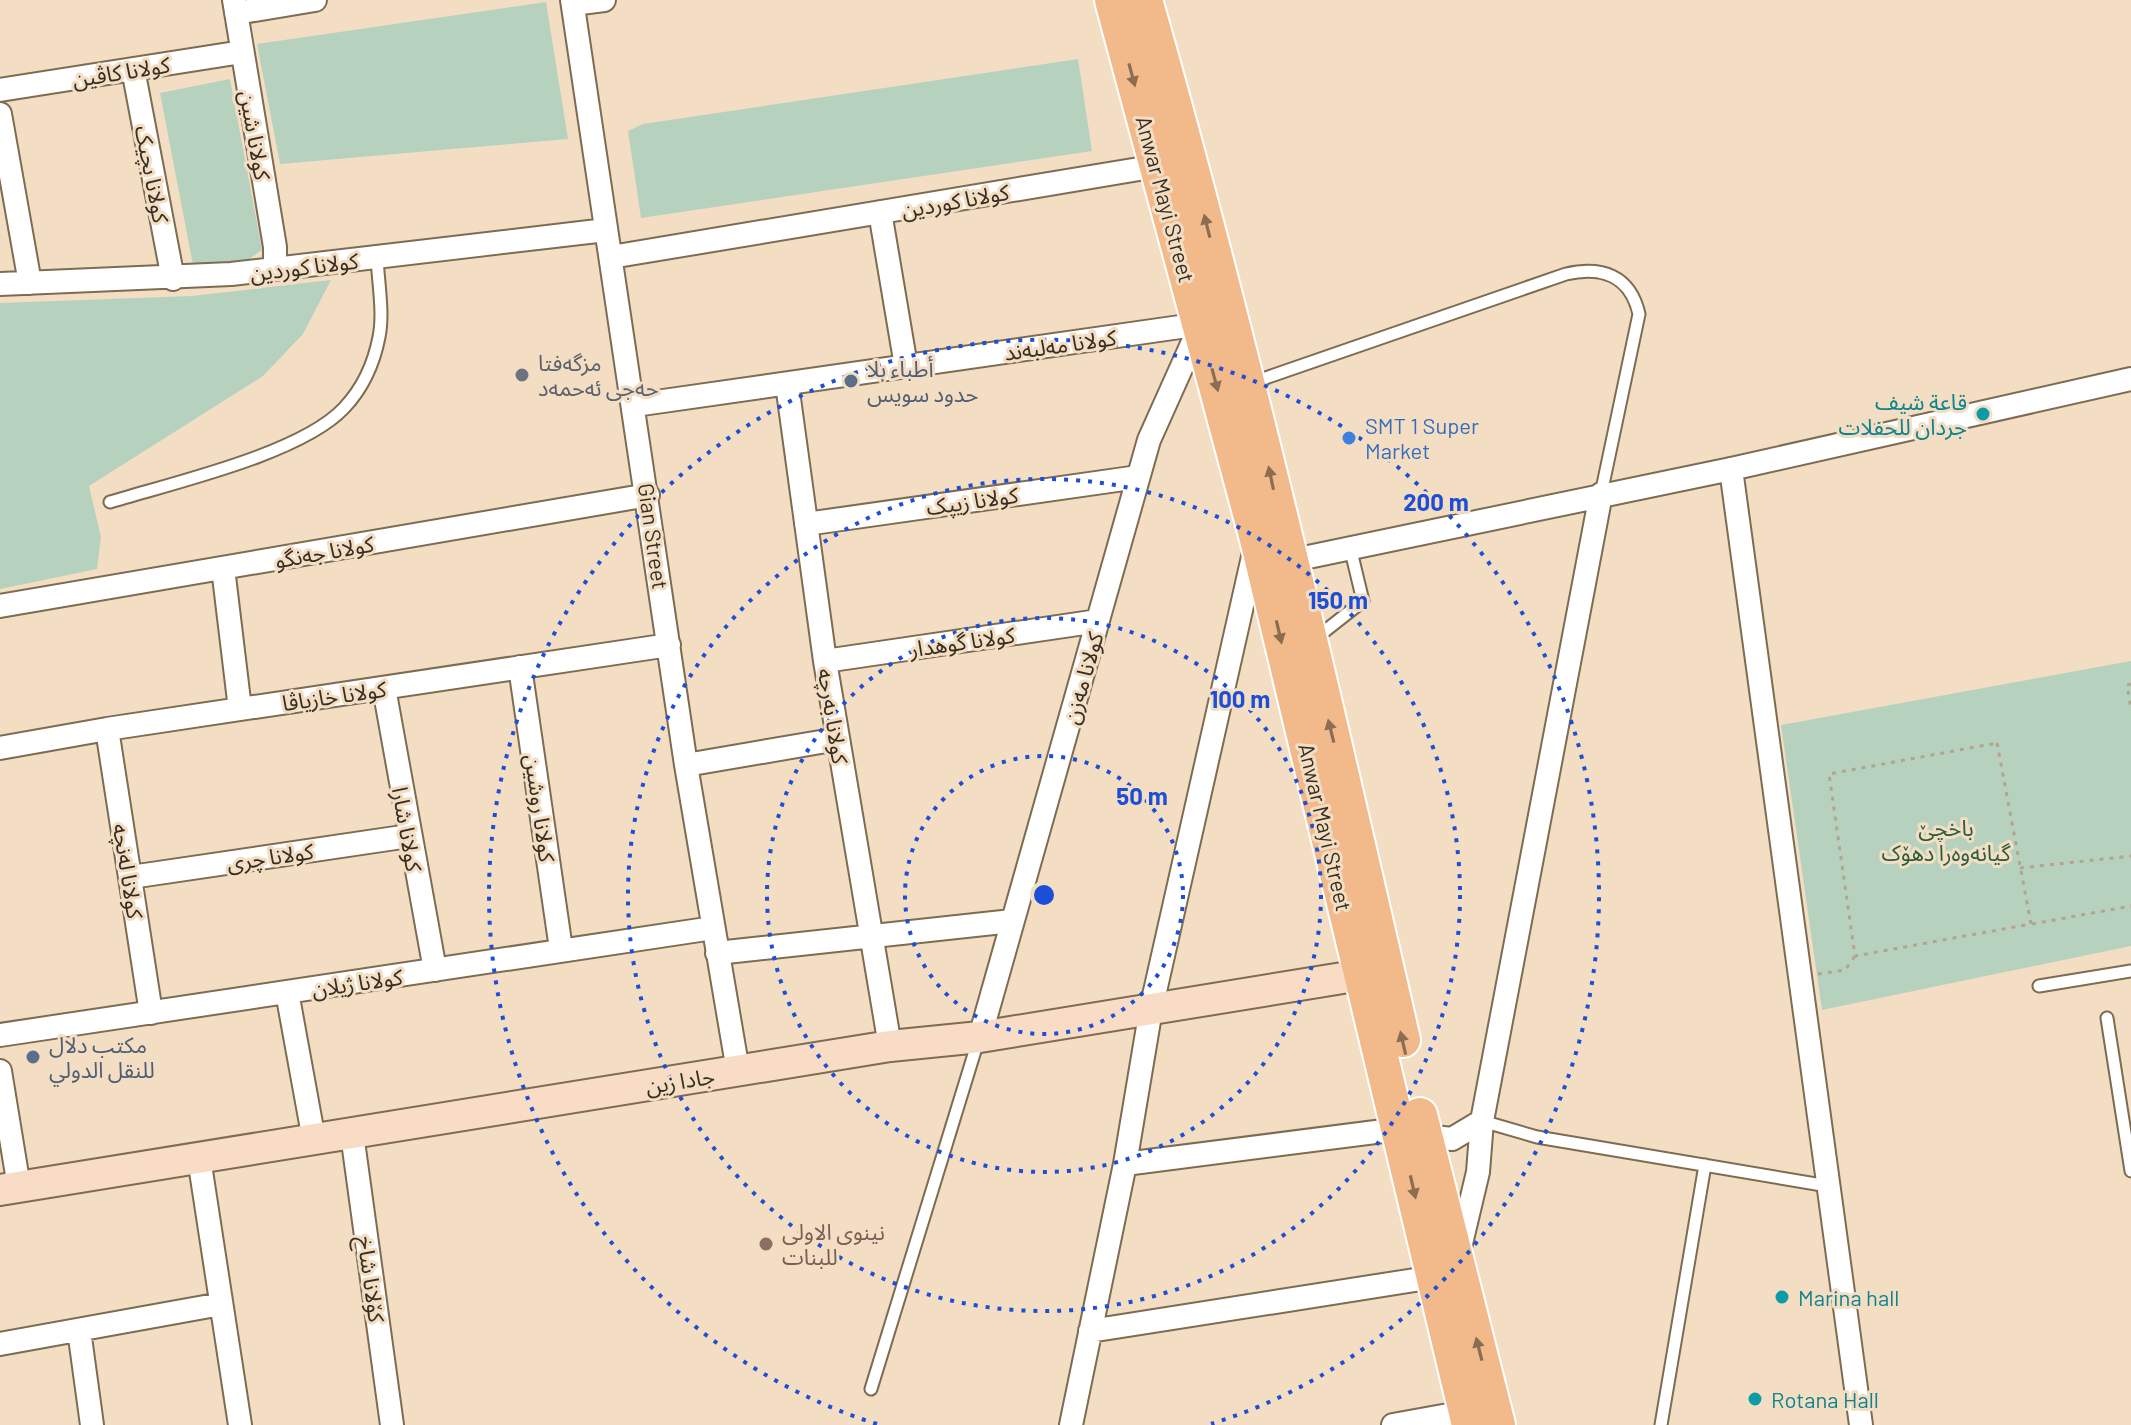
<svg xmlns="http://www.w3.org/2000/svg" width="2131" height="1425" font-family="Barlow,'Noto Sans Arabic',sans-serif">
  <rect width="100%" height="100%" fill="#f3dec3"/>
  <path fill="#b6d2bf" d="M 546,2 L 568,139 L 280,164 L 257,44 Z
    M 1078,59 L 1092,151 L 641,218 L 628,131 L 643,124 Z
    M 230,79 L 262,250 L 249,259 L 194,270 L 160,93 Z
    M 331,280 L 303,334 L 263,376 L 89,486 L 101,537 L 97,569 L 0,589 L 0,303 L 192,296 Z
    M 2131,661 L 2131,946 L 1822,1010 L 1781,725 Z"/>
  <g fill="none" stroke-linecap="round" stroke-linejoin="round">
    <defs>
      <path id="lane" d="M 1251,383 L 1566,274 C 1602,266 1630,275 1639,314 L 1601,494
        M 110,502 C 172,483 301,454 344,408 C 362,389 374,363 379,337 C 384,313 378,282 377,257
        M 1316,638 L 1363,601 L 1350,547
        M 2039,986 L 2131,971
        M 2107,1018 L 2131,1171
        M 1482,1121 L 1537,1137 L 1828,1186
        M 871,1389 L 978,1041
        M 1661,1425 L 1705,1165"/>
      <path id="street" d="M 234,0 L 275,247 L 275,269
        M 572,0 L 686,765 L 738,1071
        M 573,4 L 604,0
        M 236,13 L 315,0
        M 133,69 L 173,279
        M 0,90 L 242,52
        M 0,114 L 30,283
        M 880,212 L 906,366
        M 611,257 L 1157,166
        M 0,284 L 231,274 L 606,230
        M 787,384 L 825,661 L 890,1046
        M 635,405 L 1201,324
        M 1731,469 L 1861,1425
        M 806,524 L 1138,477
        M 1289,561 L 1731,469 L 2131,379
        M 223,568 L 240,709
        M 0,606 L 648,495
        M 825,661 L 1098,621
        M 520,667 L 561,949
        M 384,688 L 435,970
        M 107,729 L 151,1013
        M 0,748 L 107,729 L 669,645
        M 686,765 L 838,739
        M 131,877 L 409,836
        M 717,953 L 1012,921
        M 287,992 L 314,1140
        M 0,1035 L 713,928
        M 980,1037 L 1149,440 L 1201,324
        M 0,1071 L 19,1187
        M 352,1134 L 392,1425
        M 1425,1136 L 1452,1139 L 1482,1121
        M 199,1158 L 240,1425
        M 1125,1164 L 1399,1129
        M 1459,1252 L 1478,1172 L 1482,1121 L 1601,494
        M 79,1330 L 92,1425
        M 1090,1331 L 1434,1277
        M 0,1344 L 221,1304
        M 1071,1425 L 1125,1164 L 1151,1009 L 1255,548
        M 1393,1425 L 1465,1412"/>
      <path id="secondary" d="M 0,1190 L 890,1046 L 980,1037 L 1361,975"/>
      <path id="primary" d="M 1112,0 L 1257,539 L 1469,1425
        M 1145,0 C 1243,343 1323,692 1403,1040
        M 1420,1115 L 1498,1425"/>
    </defs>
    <use href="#lane" stroke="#7d6b52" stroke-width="15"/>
    <use href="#street" stroke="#7d6b52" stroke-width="26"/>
    <use href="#secondary" stroke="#7d6b52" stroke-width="34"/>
    <use href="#primary" stroke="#fff" stroke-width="38"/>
    <path stroke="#b4a38d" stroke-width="3" stroke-dasharray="4 6" stroke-linecap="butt" d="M 2131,684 L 2127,685 L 2131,709
      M 1997,743 L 2031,924 L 1855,956 L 1829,774 Z
      M 2020,868 L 2131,856
      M 2032,924 L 2131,906
      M 1818,974 L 1845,970 L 1855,956"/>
    <use href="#lane" stroke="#fff" stroke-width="11"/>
    <use href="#street" stroke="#fff" stroke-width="22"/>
    <use href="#secondary" stroke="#f8dcc5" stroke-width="30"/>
    <use href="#primary" stroke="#f2b98b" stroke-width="34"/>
  </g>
  <defs><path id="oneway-solid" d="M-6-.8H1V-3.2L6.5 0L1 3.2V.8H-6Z" transform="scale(2)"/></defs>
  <g fill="#8b6d52">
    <use href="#oneway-solid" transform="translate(1132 75) rotate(75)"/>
    <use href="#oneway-solid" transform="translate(1207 226) rotate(-104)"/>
    <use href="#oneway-solid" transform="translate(1215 380) rotate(75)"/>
    <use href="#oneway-solid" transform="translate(1271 478) rotate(-102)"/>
    <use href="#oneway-solid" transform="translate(1279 632) rotate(77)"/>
    <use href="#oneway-solid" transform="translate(1331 731) rotate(-104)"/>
    <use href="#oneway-solid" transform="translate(1403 1043) rotate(-103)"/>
    <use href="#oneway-solid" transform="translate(1413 1187) rotate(77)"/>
    <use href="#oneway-solid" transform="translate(1479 1349) rotate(-104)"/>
  </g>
  <g fill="none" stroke="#1d4ed8" stroke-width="4" stroke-dasharray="4 8">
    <circle cx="1044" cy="895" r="139"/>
    <circle cx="1044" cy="895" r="277"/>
    <circle cx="1044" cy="895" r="416"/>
    <path d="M877 1424A555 555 0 1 1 1211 1424"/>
  </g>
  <circle fill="#6b7280" stroke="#f3dec3" stroke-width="3" cx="522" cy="375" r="8"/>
  <g fill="#5c6f8a" stroke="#f3dec3" stroke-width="3">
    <circle cx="851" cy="381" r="8"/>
    <circle cx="33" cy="1057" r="8"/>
  </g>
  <g fill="#0f9aa8" stroke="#f3dec3" stroke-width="3">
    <circle cx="1983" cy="414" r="8"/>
    <circle cx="1782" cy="1297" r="8"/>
    <circle cx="1755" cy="1399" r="8"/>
  </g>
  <circle fill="#3f7fe0" stroke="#f3dec3" stroke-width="3" cx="1349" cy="438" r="8"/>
  <circle fill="#8d6e63" stroke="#f3dec3" stroke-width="3" cx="766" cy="1244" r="8"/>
  <g text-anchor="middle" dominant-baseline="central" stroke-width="6" stroke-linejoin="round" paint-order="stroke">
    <g font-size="22" fill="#362e23" stroke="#f3dec3">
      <text transform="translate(121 71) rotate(-9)">کولانا کاڤین</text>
      <text transform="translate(256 135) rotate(80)">کولانا شین</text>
      <text transform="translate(153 174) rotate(79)">کولانا بچیک</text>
      <text transform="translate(1166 199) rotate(75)">Anwar Mayi Street</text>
      <text transform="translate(955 200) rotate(-10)">کولانا کوردین</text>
      <text transform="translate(304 266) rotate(-7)">کولانا کوردین</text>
      <text transform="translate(1060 344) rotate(-8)">کولانا مەلبەند</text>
      <text transform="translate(972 500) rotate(-8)">کولانا زیپک</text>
      <text transform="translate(654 536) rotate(82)">Gian Street</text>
      <text transform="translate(324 551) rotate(-10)">کولانا جەنگو</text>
      <text transform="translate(962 641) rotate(-8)">کولانا گوهدار</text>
      <text transform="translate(1082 678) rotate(-74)">کولانا مەزن</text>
      <text transform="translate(334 695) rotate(-8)">کولانا خازیاڤا</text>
      <text transform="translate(834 716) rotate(81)">کولانا بەرچە</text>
      <text transform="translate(541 808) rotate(82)">کولانا روشین</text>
      <text transform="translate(1326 827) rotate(77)">Anwar Mayi Street</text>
      <text transform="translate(408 829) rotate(80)">کولانا شارا</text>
      <text transform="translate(270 856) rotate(-8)">کولانا چری</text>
      <text transform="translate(129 871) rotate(81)">کولانا لەنچە</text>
      <text transform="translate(357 982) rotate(-8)">کولانا ژیلان</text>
      <text transform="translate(680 1080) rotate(-9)">جادا زین</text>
      <text transform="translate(372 1279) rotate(82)">کۆلانا شاخ</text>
    </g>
    <g font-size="22" fill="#5b616d" stroke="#f3dec3" text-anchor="start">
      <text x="538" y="362">مزگەفتا<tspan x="538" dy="25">حەجی ئەحمەد</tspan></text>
    </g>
    <g font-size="22" fill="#4e5e75" stroke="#f3dec3" text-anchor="start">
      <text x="867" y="368">أطباء بلا<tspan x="867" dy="25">حدود سويس</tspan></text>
      <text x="49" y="1044">مكتب دلال<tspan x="49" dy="25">للنقل الدولي</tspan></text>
    </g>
    <g font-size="22" fill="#0d838f" stroke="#f3dec3" text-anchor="start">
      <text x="1967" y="401" text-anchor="end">قاعة شيف<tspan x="1967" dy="25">جردان للحفلات</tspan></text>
      <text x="1798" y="1297">Marina hall</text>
      <text x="1771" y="1399">Rotana Hall</text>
    </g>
    <g font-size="22" fill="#366cbe" stroke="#f3dec3" text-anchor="start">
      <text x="1365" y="425">SMT 1 Super<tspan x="1365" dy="25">Market</tspan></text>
    </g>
    <g font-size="22" fill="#285d3e" stroke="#f3dec3">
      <text x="1946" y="827">باخچێ<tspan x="1946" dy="25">گیانه‌وه‌را دهۆک</tspan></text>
    </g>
    <g font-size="22" fill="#785e54" stroke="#f3dec3" text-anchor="start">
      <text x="782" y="1231">نينوى الاولى<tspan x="782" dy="25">للبنات</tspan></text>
    </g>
  </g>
  <circle cx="1044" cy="895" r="12" fill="#1d4ed8" stroke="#f3dec3" stroke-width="4"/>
  <g font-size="24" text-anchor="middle" font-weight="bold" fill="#1d4ed8" stroke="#f3dec3" stroke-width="6" stroke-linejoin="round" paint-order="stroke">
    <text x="1436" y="511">200 m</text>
    <text x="1338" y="609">150 m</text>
    <text x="1240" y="708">100 m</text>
    <text x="1142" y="805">50 m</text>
  </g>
</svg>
